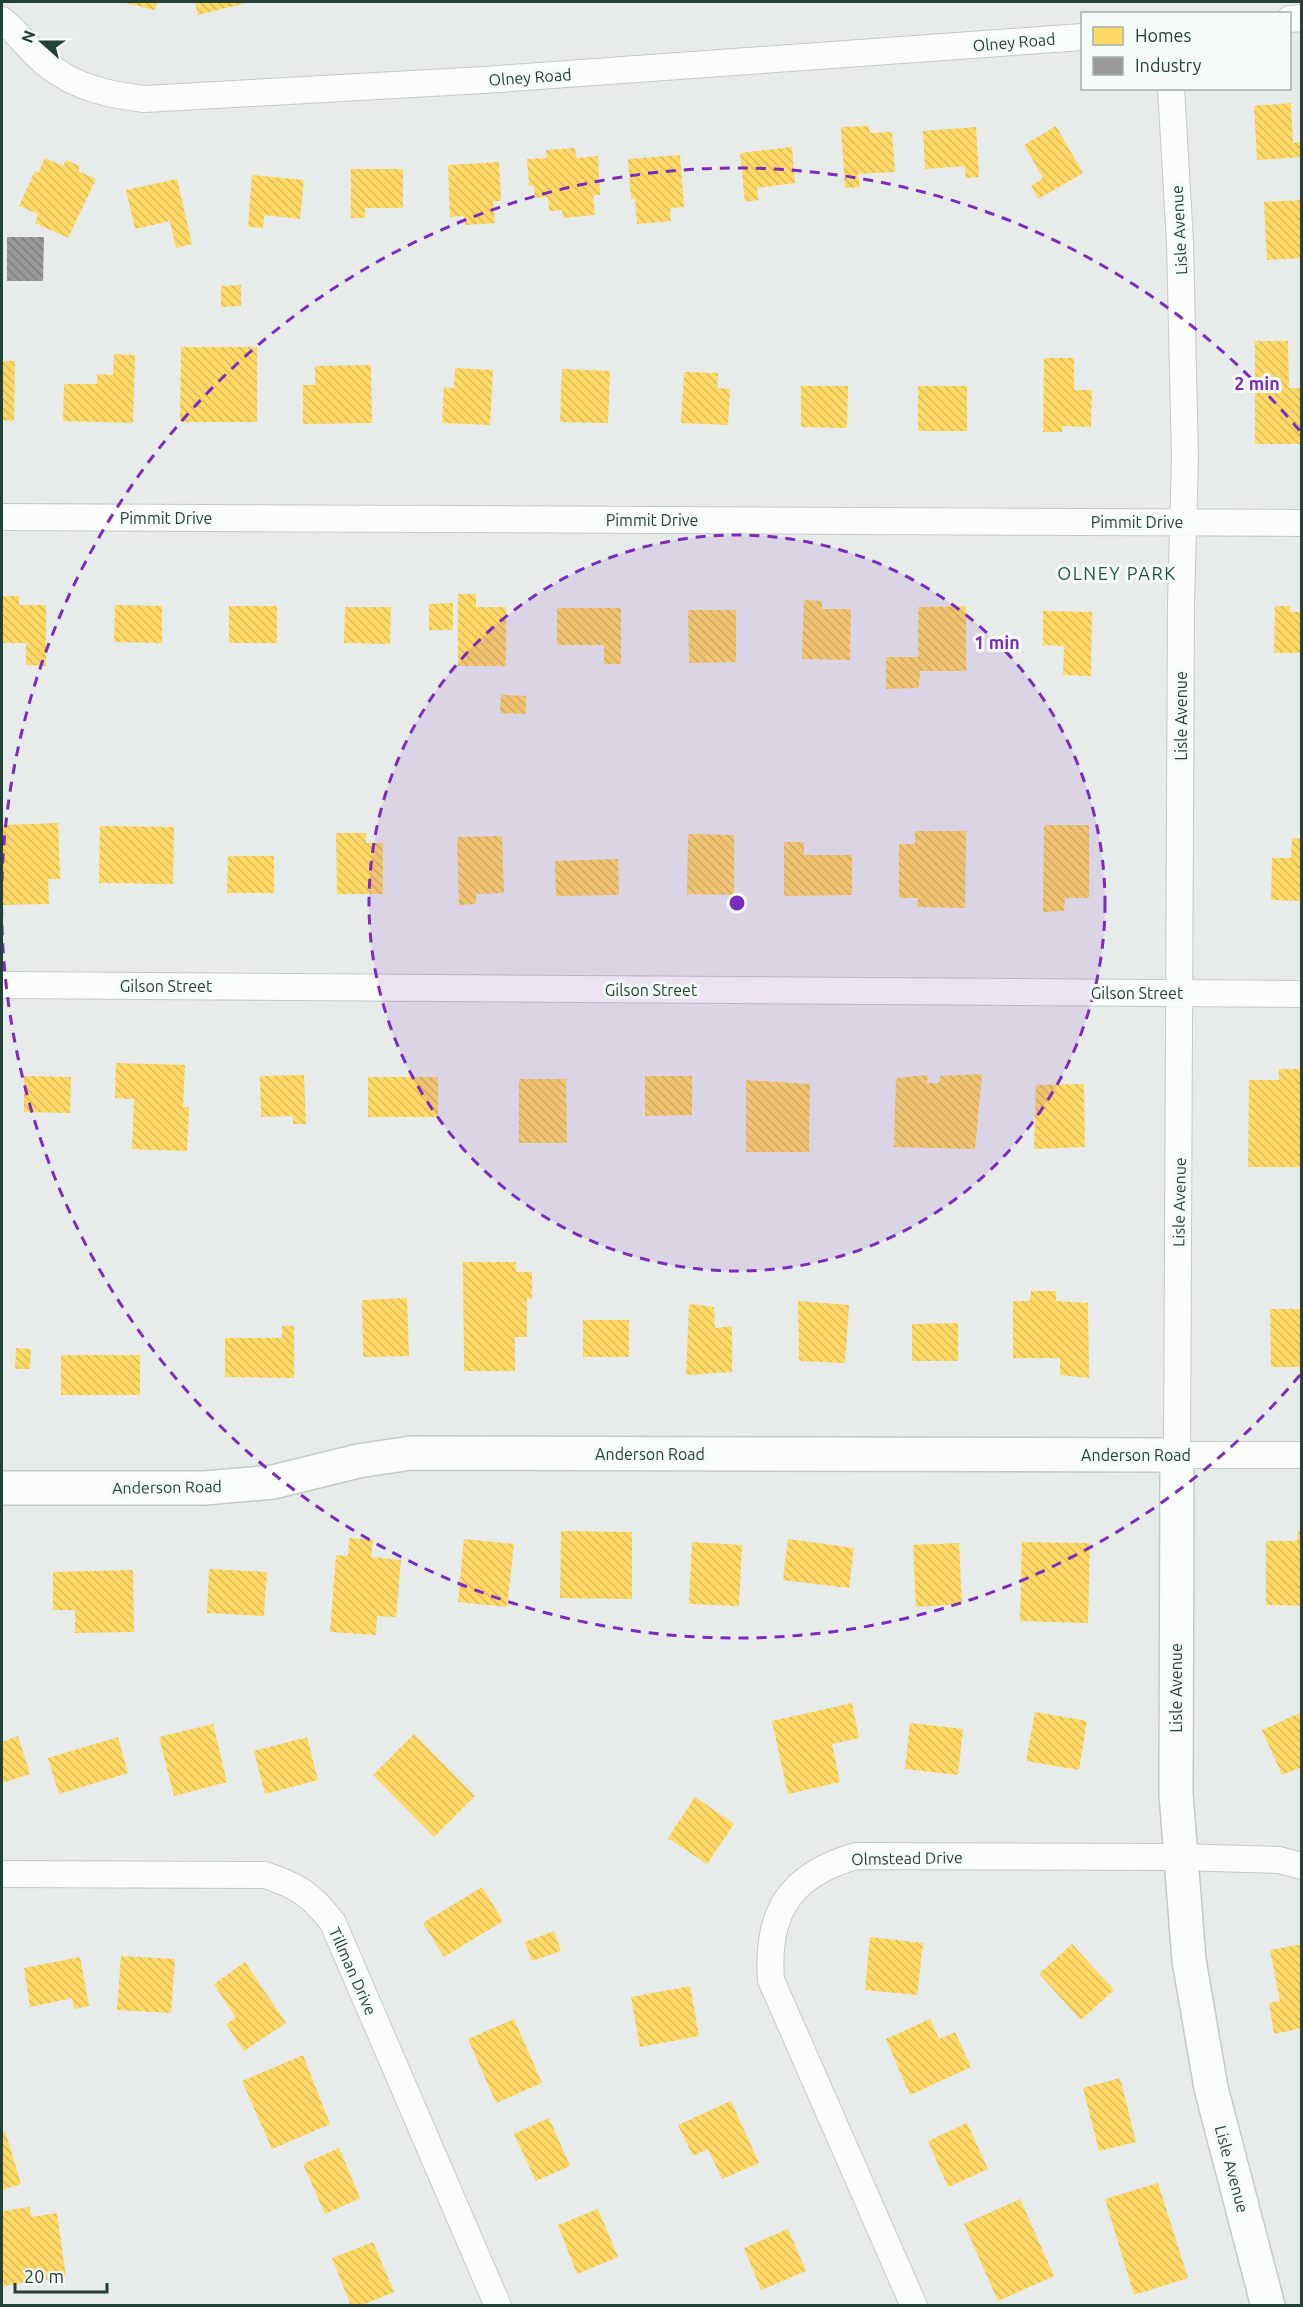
<svg xmlns="http://www.w3.org/2000/svg" width="1303" height="2307" font-family="Ubuntu,sans-serif">
  <defs>
    <pattern id="homes-back-hatch" width="6" height="6" patternUnits="userSpaceOnUse" patternTransform="scale(1.5)"><rect width="6" height="6" fill="#ffd966"/><path d="M-1 5l2 2M0 0l6 6M5-1l2 2" fill="none" stroke="#dabb59"/></pattern>
    <pattern id="industry-back-hatch" width="6" height="6" patternUnits="userSpaceOnUse" patternTransform="scale(1.5)"><rect width="6" height="6" fill="#999"/><path d="M-1 5l2 2M0 0l6 6M5-1l2 2" fill="none" stroke="#7d7e7e"/></pattern>
  </defs>
  <rect width="100%" height="100%" fill="#e7ecea"/>
  <path fill="url(#homes-back-hatch)" d="M 121,2 L 157,2 L 155,10 Z
    M 195,2 L 250,2 L 198,15 Z
    M 1291,103 L 1293,143 L 1302,142 L 1302,157 L 1257,160 L 1254,106 Z
    M 869,126 L 870,133 L 892,132 L 895,172 L 858,174 L 860,187 L 845,188 L 841,127 Z
    M 1056,126 L 1083,173 L 1038,199 L 1031,186 L 1043,178 L 1024,145 Z
    M 976,127 L 979,177 L 966,178 L 965,166 L 925,169 L 923,131 Z
    M 792,147 L 795,183 L 757,188 L 758,200 L 745,202 L 740,153 Z
    M 575,148 L 576,158 L 598,156 L 600,195 L 593,195 L 595,215 L 563,218 L 562,210 L 549,211 L 548,197 L 535,198 L 534,186 L 529,186 L 527,159 L 547,158 L 546,150 Z
    M 680,155 L 684,207 L 670,208 L 671,221 L 637,224 L 635,198 L 631,199 L 628,159 Z
    M 45,158 L 63,166 L 66,160 L 80,166 L 78,171 L 96,179 L 68,238 L 35,223 L 38,214 L 19,206 L 35,171 L 38,173 Z
    M 499,162 L 501,201 L 493,201 L 495,223 L 465,225 L 464,216 L 450,217 L 448,165 Z
    M 351,169 L 403,169 L 403,208 L 365,208 L 365,218 L 351,218 Z
    M 252,175 L 304,180 L 300,219 L 264,215 L 263,228 L 248,227 Z
    M 177,179 L 192,244 L 176,248 L 170,221 L 135,229 L 126,190 Z
    M 1302,200 L 1302,258 L 1267,260 L 1264,202 Z
    M 241,285 L 241,306 L 221,307 L 221,286 Z
    M 1255,341 L 1288,341 L 1289,388 L 1302,388 L 1302,444 L 1255,444 Z
    M 181,347 L 257,347 L 257,422 L 180,422 Z
    M 114,354 L 135,355 L 133,423 L 63,421 L 64,384 L 97,384 L 97,374 L 113,375 Z
    M 1044,358 L 1074,358 L 1074,390 L 1092,390 L 1091,427 L 1062,426 L 1062,432 L 1043,432 Z
    M 2,361 L 15,361 L 14,421 L 2,420 Z
    M 371,365 L 372,423 L 303,424 L 303,385 L 315,385 L 315,366 Z
    M 455,368 L 493,370 L 490,425 L 442,423 L 444,387 L 454,388 Z
    M 562,369 L 610,371 L 608,423 L 560,422 Z
    M 684,372 L 718,373 L 717,388 L 730,389 L 728,425 L 681,423 Z
    M 801,386 L 848,386 L 847,428 L 801,427 Z
    M 918,386 L 967,386 L 967,431 L 918,431 Z
    M 458,594 L 476,594 L 476,607 L 506,607 L 506,666 L 458,666 Z
    M 2,596 L 19,596 L 19,605 L 46,605 L 46,666 L 26,665 L 26,643 L 2,643 Z
    M 804,600 L 822,601 L 822,609 L 851,609 L 850,660 L 802,659 Z
    M 453,603 L 453,630 L 429,630 L 429,604 Z
    M 115,605 L 162,606 L 162,643 L 114,642 Z
    M 229,606 L 277,606 L 277,643 L 229,643 Z
    M 966,606 L 966,671 L 920,671 L 919,688 L 886,689 L 886,657 L 918,657 L 918,607 Z
    M 1275,606 L 1290,606 L 1290,612 L 1302,612 L 1302,653 L 1274,653 Z
    M 345,607 L 391,607 L 390,644 L 344,643 Z
    M 557,608 L 621,608 L 621,664 L 604,664 L 604,645 L 557,645 Z
    M 688,610 L 736,610 L 736,662 L 689,663 Z
    M 1043,611 L 1092,612 L 1091,676 L 1063,675 L 1064,646 L 1043,645 Z
    M 501,695 L 526,696 L 526,714 L 500,713 Z
    M 58,823 L 60,879 L 48,879 L 49,904 L 2,905 L 2,825 Z
    M 1044,825 L 1089,825 L 1089,898 L 1065,898 L 1064,911 L 1043,912 Z
    M 100,826 L 174,827 L 173,884 L 99,883 Z
    M 915,831 L 966,831 L 965,908 L 917,907 L 918,898 L 899,898 L 899,844 L 915,844 Z
    M 336,833 L 366,833 L 366,843 L 383,843 L 383,894 L 337,894 Z
    M 688,834 L 734,835 L 734,895 L 687,894 Z
    M 502,836 L 504,893 L 476,894 L 476,904 L 459,905 L 457,837 Z
    M 1292,838 L 1302,839 L 1302,901 L 1271,900 L 1272,858 L 1291,858 Z
    M 784,842 L 804,842 L 804,855 L 852,855 L 852,895 L 784,896 Z
    M 228,856 L 274,856 L 274,893 L 227,893 Z
    M 618,859 L 619,895 L 556,896 L 555,861 Z
    M 116,1063 L 185,1065 L 183,1107 L 189,1107 L 187,1151 L 132,1149 L 134,1099 L 115,1098 Z
    M 1279,1069 L 1302,1069 L 1302,1167 L 1248,1167 L 1249,1080 L 1279,1080 Z
    M 982,1074 L 975,1149 L 894,1147 L 896,1078 L 928,1075 L 927,1083 L 939,1083 L 940,1076 Z
    M 304,1075 L 306,1124 L 293,1124 L 293,1116 L 261,1117 L 260,1076 Z
    M 24,1076 L 71,1077 L 70,1113 L 24,1112 Z
    M 645,1076 L 692,1076 L 692,1115 L 645,1116 Z
    M 368,1077 L 438,1077 L 438,1117 L 368,1117 Z
    M 519,1079 L 566,1079 L 567,1143 L 519,1143 Z
    M 746,1080 L 810,1084 L 809,1152 L 746,1152 Z
    M 1084,1084 L 1085,1147 L 1034,1149 L 1036,1085 Z
    M 463,1262 L 516,1262 L 516,1272 L 532,1272 L 532,1299 L 527,1298 L 527,1337 L 515,1337 L 515,1371 L 464,1371 Z
    M 1031,1291 L 1056,1291 L 1056,1301 L 1088,1303 L 1089,1378 L 1060,1375 L 1060,1358 L 1013,1358 L 1013,1301 L 1030,1301 Z
    M 407,1298 L 409,1356 L 363,1357 L 362,1300 Z
    M 798,1301 L 849,1305 L 845,1363 L 799,1361 Z
    M 689,1304 L 714,1307 L 715,1328 L 732,1326 L 732,1372 L 686,1375 Z
    M 1270,1309 L 1302,1309 L 1302,1367 L 1271,1367 Z
    M 583,1320 L 629,1320 L 629,1357 L 583,1357 Z
    M 958,1323 L 958,1361 L 912,1361 L 912,1324 Z
    M 282,1326 L 294,1326 L 294,1378 L 225,1377 L 225,1338 L 282,1338 Z
    M 16,1348 L 31,1349 L 30,1369 L 15,1369 Z
    M 61,1355 L 140,1355 L 140,1395 L 61,1395 Z
    M 561,1531 L 632,1532 L 632,1599 L 560,1598 Z
    M 1298,1531 L 1302,1531 L 1302,1606 L 1266,1605 L 1266,1541 L 1297,1541 Z
    M 349,1538 L 373,1540 L 371,1557 L 401,1560 L 396,1617 L 377,1616 L 376,1635 L 330,1632 L 336,1555 L 348,1556 Z
    M 464,1539 L 514,1544 L 507,1607 L 458,1602 Z
    M 788,1539 L 854,1548 L 849,1588 L 783,1580 Z
    M 692,1542 L 742,1545 L 739,1606 L 689,1604 Z
    M 1022,1542 L 1090,1543 L 1088,1623 L 1020,1621 Z
    M 959,1543 L 962,1604 L 916,1607 L 913,1545 Z
    M 209,1569 L 267,1572 L 264,1616 L 207,1613 Z
    M 133,1570 L 134,1632 L 75,1633 L 75,1610 L 53,1610 L 53,1572 Z
    M 852,1703 L 859,1738 L 832,1744 L 840,1782 L 788,1794 L 772,1721 Z
    M 1035,1712 L 1087,1721 L 1079,1770 L 1026,1761 Z
    M 1302,1712 L 1302,1767 L 1282,1775 L 1262,1730 Z
    M 910,1723 L 963,1729 L 958,1775 L 905,1769 Z
    M 213,1724 L 227,1782 L 174,1796 L 159,1737 Z
    M 414,1734 L 475,1796 L 434,1837 L 373,1775 Z
    M 18,1736 L 30,1774 L 2,1783 L 2,1742 Z
    M 118,1737 L 128,1773 L 59,1794 L 48,1758 Z
    M 307,1737 L 318,1780 L 265,1794 L 254,1751 Z
    M 695,1797 L 734,1824 L 707,1864 L 668,1838 Z
    M 482,1887 L 503,1921 L 444,1957 L 423,1923 Z
    M 554,1931 L 561,1951 L 532,1961 L 525,1942 Z
    M 870,1937 L 923,1943 L 917,1995 L 865,1990 Z
    M 1072,1944 L 1114,1990 L 1081,2020 L 1039,1974 Z
    M 1302,1944 L 1302,2028 L 1274,2034 L 1269,2003 L 1280,2001 L 1270,1950 Z
    M 121,1956 L 175,1959 L 171,2013 L 117,2010 Z
    M 80,1957 L 89,2006 L 74,2009 L 72,1998 L 30,2007 L 24,1968 Z
    M 245,1962 L 286,2023 L 244,2051 L 226,2024 L 236,2018 L 214,1984 Z
    M 690,1986 L 699,2036 L 640,2047 L 631,1997 Z
    M 514,2019 L 542,2083 L 496,2103 L 468,2039 Z
    M 930,2019 L 939,2039 L 955,2032 L 971,2067 L 910,2095 L 886,2039 Z
    M 303,2055 L 330,2124 L 272,2149 L 242,2081 Z
    M 1120,2078 L 1136,2142 L 1099,2151 L 1083,2088 Z
    M 731,2101 L 759,2163 L 722,2179 L 708,2149 L 693,2156 L 678,2125 Z
    M 549,2118 L 570,2166 L 536,2181 L 514,2134 Z
    M 967,2123 L 988,2169 L 948,2187 L 928,2141 Z
    M 5,2131 L 21,2184 L 2,2190 L 2,2132 Z
    M 339,2148 L 360,2198 L 325,2214 L 303,2164 Z
    M 1158,2183 L 1188,2278 L 1134,2295 L 1105,2199 Z
    M 1020,2199 L 1054,2276 L 998,2301 L 964,2224 Z
    M 30,2207 L 31,2217 L 57,2213 L 66,2277 L 3,2286 L 2,2211 Z
    M 598,2209 L 618,2257 L 577,2274 L 558,2225 Z
    M 788,2229 L 806,2271 L 761,2290 L 744,2248 Z
    M 373,2242 L 394,2292 L 360,2306 L 351,2306 L 332,2258 Z"/>
  <path fill="url(#industry-back-hatch)" d="M 7,237 L 44,237 L 43,281 L 7,281 Z"/>
  <g fill="none" stroke-linecap="round" stroke-linejoin="round">
    <defs>
      <path id="street" d="M 1290,19 L 1302,18
        M 2,20 C 19,33 31,53 49,66 C 77,88 110,95 145,99 L 484,80 L 1082,37
        M 1171,88 L 1180,242 L 1185,458 L 1181,602 L 1177,1455 L 1302,1455
        M 2,517 L 1302,523
        M 2,985 L 1302,994
        M 2,1874 L 265,1875 C 298,1886 312,1895 333,1923 L 498,2306
        M 914,2306 L 771,1980 C 766,1912 790,1875 856,1856 L 1180,1857 L 1279,1860 L 1302,1866"/>
      <path id="secondary" d="M 2,1488 L 205,1488 L 273,1482 L 358,1461 L 411,1453 L 1177,1455 L 1176,1794 L 1189,1960 L 1211,2088 L 1268,2306"/>
    </defs>
    <use href="#street" stroke="#c4c9c7" stroke-width="28"/>
    <use href="#secondary" stroke="#c2cac7" stroke-width="36"/>
    <use href="#street" stroke="#fbfcfc" stroke-width="26"/>
    <use href="#secondary" stroke="#fbfcfc" stroke-width="33"/>
  </g>
  <circle cx="737" cy="903" r="368" fill="#7b2cbf" fill-opacity=".12"/>
  <g fill="none" stroke="#7b2cbf" stroke-width="3" stroke-dasharray="10 8">
    <circle cx="737" cy="903" r="368"/>
    <path d="M1300 1375A735 735 0 1 1 1300 431"/>
  </g>
  <g text-anchor="middle" dominant-baseline="central" stroke-width="6" stroke-linejoin="round" paint-order="stroke">
    <g font-size="16" fill="#244137" stroke="#f6faf8">
      <text transform="translate(1014 42) rotate(-5)">Olney Road</text>
      <text transform="translate(530 77) rotate(-4)">Olney Road</text>
      <text transform="translate(1179 230) rotate(-93)">Lisle Avenue</text>
      <text x="166" y="518">Pimmit Drive</text>
      <text x="652" y="520">Pimmit Drive</text>
      <text x="1137" y="522">Pimmit Drive</text>
      <text transform="translate(1181 716) rotate(-90)">Lisle Avenue</text>
      <text x="166" y="986">Gilson Street</text>
      <text x="651" y="990">Gilson Street</text>
      <text x="1137" y="993">Gilson Street</text>
      <text transform="translate(1179 1202) rotate(-89)">Lisle Avenue</text>
      <text x="650" y="1454">Anderson Road</text>
      <text x="1136" y="1455">Anderson Road</text>
      <text transform="translate(167 1487) rotate(-1)">Anderson Road</text>
      <text transform="translate(1176 1688) rotate(-90)">Lisle Avenue</text>
      <text transform="translate(907 1858) rotate(-1)">Olmstead Drive</text>
      <text transform="translate(353 1971) rotate(66)">Tillman Drive</text>
      <text transform="translate(1232 2169) rotate(75)">Lisle Avenue</text>
    </g>
    <g font-size="18" letter-spacing="1.5" fill="#1f5344" stroke="#f6faf8">
      <text x="1117" y="573">OLNEY PARK</text>
    </g>
  </g>
  <circle cx="737" cy="903" r="9" fill="#7b2cbf" stroke="#f6faf8" stroke-width="3"/>
  <g font-size="18" text-anchor="middle" font-weight="bold" fill="#7b2cbf" stroke="#f6faf8" stroke-width="6" stroke-linejoin="round" paint-order="stroke">
    <text x="1257" y="390">2 min</text>
    <text x="997" y="649">1 min</text>
  </g>
  <rect width="1303" height="2307" fill="none" stroke="#244137" stroke-width="6"/>
  <rect x="1081" y="12" width="210" height="78" fill="#f6faf8" stroke="#a2b0ab" stroke-width="1.5"/>
  <rect x="1093" y="27" width="30" height="18" fill="#ffd966" stroke="#a2b0ab" stroke-width="1.5"/>
  <text x="1135" y="42" font-size="18" fill="#244137">Homes</text>
  <rect x="1093" y="57" width="30" height="18" fill="#999999" stroke="#a2b0ab" stroke-width="1.5"/>
  <text x="1135" y="72" font-size="18" fill="#244137">Industry</text>
  <g transform="translate(42 42) rotate(291)" stroke="#f6faf8" stroke-width="4.5" paint-order="stroke">
  <path d="M0-4.5L10 22L0 15L-10 22Z" fill="#244137"/>
  <text y="-9" font-size="16" font-weight="bold" text-anchor="middle" fill="#244137">N</text>
  </g>
  <path d="M15 2283v9h92v-9" fill="none" stroke="#244137" stroke-width="3"/>
  <text x="24" y="2283" font-size="18" fill="#244137" stroke="#f6faf8" stroke-width="4.5" paint-order="stroke">20 m</text>
</svg>
